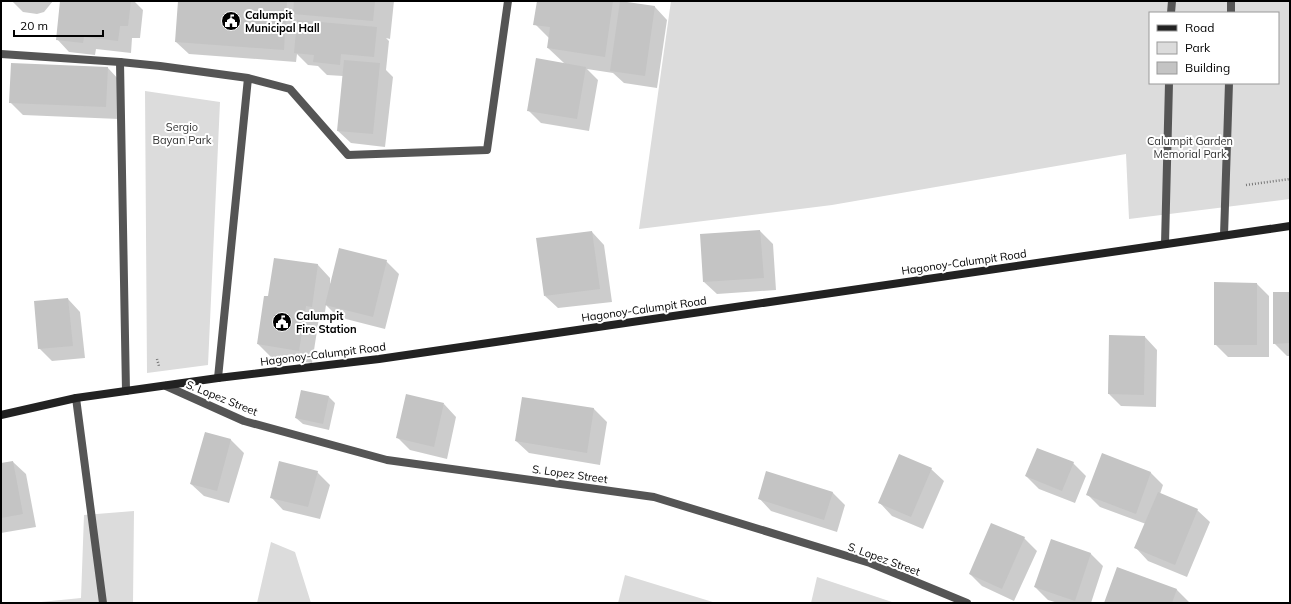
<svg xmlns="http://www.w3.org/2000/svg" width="1291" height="604" font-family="Mulish,sans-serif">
  <rect width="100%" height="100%" fill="#fff"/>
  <path fill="#dcdcdc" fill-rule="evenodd" d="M 671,1 L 1290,1 L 1290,199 L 1129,219 L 1126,154 L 832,205 L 639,229 ZM 1150,13 L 1278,13 L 1278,83 L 1150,83 Z
    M 145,91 L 220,102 L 208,365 L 147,373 Z
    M 134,511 L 133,603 L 31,603 L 81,598 L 84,515 Z
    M 271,542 L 295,552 L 311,603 L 257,603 Z
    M 625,575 L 716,603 L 618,603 Z
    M 817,577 L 895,603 L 811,603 Z"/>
  <path fill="#0003" d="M 12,1 L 53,1 L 44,12 L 37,14 L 23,12 Z
    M 61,1 L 134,1 L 143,10 L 140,38 L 132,38 L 131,53 L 96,49 L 95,55 L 69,52 L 57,39 Z
    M 179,1 L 394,1 L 390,39 L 386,38 L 389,41 L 386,70 L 393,77 L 385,147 L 351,143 L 338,131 L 343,76 L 327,75 L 318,66 L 308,65 L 297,54 L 296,62 L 189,54 L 176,42 Z
    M 538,1 L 626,1 L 626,3 L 655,7 L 667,20 L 657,88 L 624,83 L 613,73 L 587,69 L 598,80 L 589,131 L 541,123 L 528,110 L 565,64 L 548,48 L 550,39 L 535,24 Z
    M 108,68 L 120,81 L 119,119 L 23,115 L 10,102 Z
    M 760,231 L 773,244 L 776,290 L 717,294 L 704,282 Z
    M 592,232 L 604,245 L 612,302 L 558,308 L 545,296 Z
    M 275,259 L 318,265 L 330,278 L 330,283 L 331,284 L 386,261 L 399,274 L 385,329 L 338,317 L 326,305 L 324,319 L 319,318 L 312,363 L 271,357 L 258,344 L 269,297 Z
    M 1257,284 L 1269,296 L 1269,357 L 1228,357 L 1215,344 Z
    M 1290,293 L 1290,356 L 1287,356 L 1274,343 Z
    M 68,299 L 80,312 L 85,358 L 52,361 L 39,348 Z
    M 1145,337 L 1157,350 L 1156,407 L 1121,406 L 1109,394 Z
    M 302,391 L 329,397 L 335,403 L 329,430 L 303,424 L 296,418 Z
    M 523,398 L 594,409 L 607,422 L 600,465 L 529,453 L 516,441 Z
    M 444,404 L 456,417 L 447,459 L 410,450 L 397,437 Z
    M 206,433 L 231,440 L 244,453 L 229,503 L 204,496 L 191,484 Z
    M 1103,455 L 1151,473 L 1163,485 L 1160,494 L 1197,510 L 1210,522 L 1187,577 L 1148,561 L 1136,548 L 1146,524 L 1100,507 L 1087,494 Z
    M 13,462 L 26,474 L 36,527 L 1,533 L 1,464 Z
    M 1073,463 L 1086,476 L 1075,503 L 1039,489 L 1026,476 Z
    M 931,469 L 944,481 L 923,529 L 892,516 L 880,503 Z
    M 317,472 L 330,485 L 320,519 L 283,510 L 271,497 Z
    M 767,472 L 833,493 L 845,505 L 837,532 L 771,511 L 759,498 Z
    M 1024,538 L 1037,551 L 1014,601 L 982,586 L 970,574 Z
    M 1052,540 L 1091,554 L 1103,566 L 1091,603 L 1058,603 L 1048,600 L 1035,587 Z
    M 1118,568 L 1177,590 L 1190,603 L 1105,603 Z"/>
  <path fill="#c4c4c4" d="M 60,1 L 131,1 L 128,26 L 120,26 L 118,41 L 84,37 L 83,43 L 56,40 Z
    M 178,1 L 287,1 L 284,50 L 175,42 Z
    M 294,1 L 375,1 L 373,21 L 293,14 Z
    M 537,1 L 613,1 L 605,57 L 547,48 L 550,27 L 533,25 Z
    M 620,1 L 655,6 L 645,76 L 610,71 Z
    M 297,20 L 377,27 L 374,57 L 341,54 L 340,65 L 313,62 L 314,55 L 294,53 Z
    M 536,58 L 586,67 L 577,119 L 527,111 Z
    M 344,60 L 380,63 L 373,134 L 337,131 Z
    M 11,63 L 108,67 L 106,107 L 9,103 Z
    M 760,230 L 764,278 L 703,282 L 700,234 Z
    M 592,231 L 600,289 L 544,296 L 536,238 Z
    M 339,248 L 387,260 L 373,317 L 325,305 Z
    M 274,258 L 318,264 L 312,307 L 306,306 L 299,351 L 257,344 L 264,296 L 268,296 Z
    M 1214,282 L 1257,283 L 1257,345 L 1214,345 Z
    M 1273,292 L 1290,292 L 1290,343 L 1273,344 Z
    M 68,298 L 73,346 L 38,349 L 34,301 Z
    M 1109,335 L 1145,336 L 1144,395 L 1108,394 Z
    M 301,390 L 329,396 L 323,424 L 295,418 Z
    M 406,394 L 444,403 L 434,447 L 396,438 Z
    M 522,397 L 594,408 L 587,453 L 515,441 Z
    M 205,432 L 231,439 L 217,491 L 190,484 Z
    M 1037,448 L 1074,462 L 1062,491 L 1025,476 Z
    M 1102,453 L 1151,472 L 1136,514 L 1086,495 Z
    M 899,454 L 932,468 L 911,517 L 878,503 Z
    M 13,461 L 23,514 L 1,518 L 1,463 Z
    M 279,461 L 318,471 L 308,507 L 270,498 Z
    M 766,471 L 833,492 L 824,520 L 758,499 Z
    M 1158,492 L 1198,509 L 1175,565 L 1134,548 Z
    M 991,523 L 1025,537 L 1002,589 L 969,574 Z
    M 1051,539 L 1091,553 L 1075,601 L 1034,587 Z
    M 1117,567 L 1177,589 L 1172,603 L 1104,603 Z"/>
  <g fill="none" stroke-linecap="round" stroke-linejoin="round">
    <path stroke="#777" stroke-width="2.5" stroke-dasharray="1 2" stroke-linecap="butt" d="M 1246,185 L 1290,179
      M 157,359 L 159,366"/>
    <path stroke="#555" stroke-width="8" d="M 1171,13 L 1172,1
      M 1231,13 L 1231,1
      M 120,62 L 126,391
      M 1224,235 L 1229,83
      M 1165,244 L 1169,83"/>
    <path stroke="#555" stroke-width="8" d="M 1,54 L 120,62 L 160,66 L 248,78 L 290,89 L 348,155 L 487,150 L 508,1
      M 218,378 L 248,78
      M 166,386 L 244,421 L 387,460 L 654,497 L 870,563 L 967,603
      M 76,398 L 103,603"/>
    <path stroke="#222" stroke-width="8" d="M 1,415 L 76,398 L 218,378 L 379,359 L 1290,226"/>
  </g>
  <defs>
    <symbol id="civic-disc" viewBox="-11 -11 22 22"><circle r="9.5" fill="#000" stroke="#fff"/><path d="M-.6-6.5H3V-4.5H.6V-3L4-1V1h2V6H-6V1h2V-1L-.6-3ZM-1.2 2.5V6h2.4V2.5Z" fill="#fff"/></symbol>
  </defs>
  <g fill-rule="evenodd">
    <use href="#civic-disc" x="220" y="10" width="22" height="22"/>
    <use href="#civic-disc" x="271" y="311" width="22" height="22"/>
  </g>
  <g text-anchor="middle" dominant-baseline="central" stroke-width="4" stroke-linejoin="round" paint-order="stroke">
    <g font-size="11" font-weight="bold" fill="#000" stroke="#fff" text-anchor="start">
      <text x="245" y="15">Calumpit<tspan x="245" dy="13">Municipal Hall</tspan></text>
      <text x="296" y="316">Calumpit<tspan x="296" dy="13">Fire Station</tspan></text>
    </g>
    <g font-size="11" fill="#333" stroke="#fff">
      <text x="182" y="127">Sergio<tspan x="182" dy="13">Bayan Park</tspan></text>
      <text x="1190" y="141">Calumpit Garden<tspan x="1190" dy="13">Memorial Park</tspan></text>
    </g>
    <g font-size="11" fill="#000" stroke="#fff">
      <text transform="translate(964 262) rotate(-8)">Hagonoy-Calumpit Road</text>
      <text transform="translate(644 309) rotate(-8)">Hagonoy-Calumpit Road</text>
      <text transform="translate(323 354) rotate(-7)">Hagonoy-Calumpit Road</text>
      <text transform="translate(222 398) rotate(22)">S. Lopez Street</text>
      <text transform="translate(570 474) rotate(8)">S. Lopez Street</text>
      <text transform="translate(884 559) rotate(20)">S. Lopez Street</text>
    </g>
  </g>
  <rect width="1291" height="604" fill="none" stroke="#000000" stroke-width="4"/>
  <rect x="1149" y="12" width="130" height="72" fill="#ffffff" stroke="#999999"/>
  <rect x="1157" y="25" width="20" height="6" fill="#222222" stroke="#999999"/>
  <text x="1185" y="32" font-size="12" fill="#000000">Road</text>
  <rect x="1157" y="42" width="20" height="12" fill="#dcdcdc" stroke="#999999"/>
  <text x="1185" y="52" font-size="12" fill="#000000">Park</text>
  <rect x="1157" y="62" width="20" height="12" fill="#c4c4c4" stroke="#999999"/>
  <text x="1185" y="72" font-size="12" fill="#000000">Building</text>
  <path d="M14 30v6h89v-6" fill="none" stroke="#000000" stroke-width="2"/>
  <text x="20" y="30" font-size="12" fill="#000000" stroke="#ffffff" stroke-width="3" paint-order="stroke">20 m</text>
</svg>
